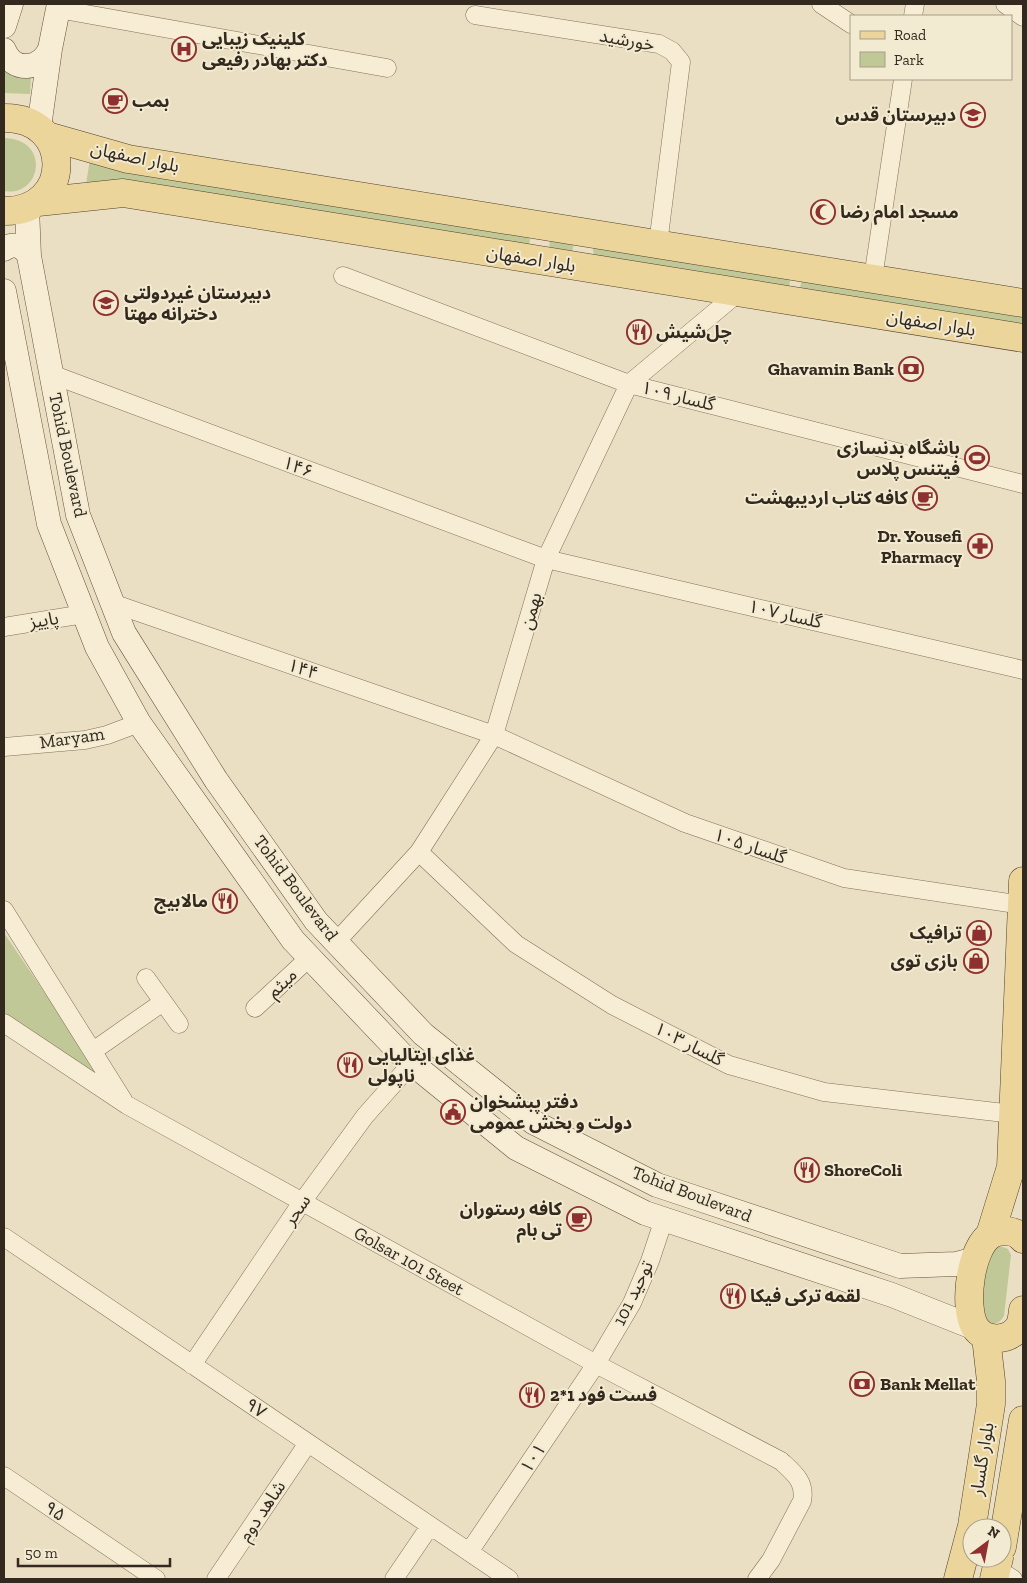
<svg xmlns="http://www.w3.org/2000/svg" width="1027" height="1583" font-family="'Zilla Slab','Noto Sans Arabic',serif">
  <rect width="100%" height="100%" fill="#eadfc2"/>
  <path fill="#c1c897" d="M 4,70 L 11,75 L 31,78 L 30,94 L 4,93 Z
    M 6,138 C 52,141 40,198 4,191 L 4,139 Z
    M 90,159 L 529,233 C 531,240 530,243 526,249 L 86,184 Z
    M 550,239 L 574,243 L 572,253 L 549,249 Z
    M 595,244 L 792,269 L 788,293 L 594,256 L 593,250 Z
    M 803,270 L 1023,307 L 1023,332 L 799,295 Z
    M 4,933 L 92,1062 L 98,1074 L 92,1077 L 4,1022 Z
    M 1000,1246 L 1008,1249 L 1011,1255 L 1004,1316 C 992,1335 980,1313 981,1300 C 982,1281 987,1264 995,1248 Z"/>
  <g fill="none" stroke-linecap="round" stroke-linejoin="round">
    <defs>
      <path id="minor" d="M 821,4 L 851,24
        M 1005,4 L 1023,17
        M 58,9 L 387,68
        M 475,15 L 659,44 L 672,51 L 681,62 L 658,244
        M 913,16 L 915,4
        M 343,276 L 629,384 L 1023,484
        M 873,278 L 903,79
        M 51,374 L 546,559 L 1023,670
        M 112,603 L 494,735 L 685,823 L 844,878 L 1022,905
        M 4,627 L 84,614
        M 4,747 L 85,740 L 107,735 L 139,723
        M 419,852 L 516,944 L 612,1005 L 729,1065 L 824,1092 L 1013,1114
        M 4,910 L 123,1100
        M 336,942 L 419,852 L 494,735 L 546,559 L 629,384 L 739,292
        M 146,978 L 179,1024
        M 255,1008 L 309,958
        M 4,1023 L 127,1105 L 596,1364 L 781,1461 C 794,1473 806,1482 802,1501 L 771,1560 L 757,1579
        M 93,1051 L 163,1002
        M 4,1237 L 509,1579
        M 192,1365 L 302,1202 L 365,1116 L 412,1063
        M 4,1476 L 156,1579
        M 469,1552 L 596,1364 L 632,1303 L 650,1261 L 664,1219
        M 996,1568 L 1013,1579
        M 216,1579 L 308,1443
        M 394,1579 L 430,1526"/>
      <path id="secondary" d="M 4,26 L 11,4
        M 4,50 C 13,73 41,70 50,49
        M 39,127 L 50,49 L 59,4
        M 27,208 L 29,256 L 78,515 L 124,633 L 216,780 L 316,921 L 423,1034 L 533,1122 L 657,1185 L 900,1266 L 956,1264 L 975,1259
        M 4,249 C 14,242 24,246 29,256
        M 4,291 L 49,524 L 97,647 L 139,723 L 293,940 L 403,1056 L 516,1148 L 645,1213 L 892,1295 L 975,1328"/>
      <path id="primary" d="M 4,118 C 74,117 74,212 4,211
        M 47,136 L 128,159 L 1023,303
        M 38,202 L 123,193 L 1023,338
        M 990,1235 L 1011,1167 L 1023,881
        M 1023,1239 C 1016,1230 1002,1229 992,1234 C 970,1246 963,1307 975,1327 C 984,1342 1008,1342 1018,1328 C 1022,1323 1022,1317 1023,1310
        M 1002,1547 L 1023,1420
        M 958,1579 L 972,1526 L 991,1404 L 991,1381 L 986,1337
        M 994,1579 L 999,1558"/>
    </defs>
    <use href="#minor" stroke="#83715a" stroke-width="19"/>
    <use href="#secondary" stroke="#65523e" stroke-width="25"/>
    <use href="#primary" stroke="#513f2e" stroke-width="29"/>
    <use href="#minor" stroke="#f6edd4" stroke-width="18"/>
    <use href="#secondary" stroke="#f6edd4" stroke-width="24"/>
    <use href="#primary" stroke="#ecd59b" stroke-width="28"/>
  </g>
  <defs>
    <symbol id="hospital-ring" viewBox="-11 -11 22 22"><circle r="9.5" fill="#f2ead1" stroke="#8e302f" stroke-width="1.5"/><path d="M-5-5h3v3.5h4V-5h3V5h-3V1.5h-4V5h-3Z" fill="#8e302f"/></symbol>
    <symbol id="cafe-ring" viewBox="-11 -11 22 22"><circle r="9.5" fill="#f2ead1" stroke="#8e302f" stroke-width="1.5"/><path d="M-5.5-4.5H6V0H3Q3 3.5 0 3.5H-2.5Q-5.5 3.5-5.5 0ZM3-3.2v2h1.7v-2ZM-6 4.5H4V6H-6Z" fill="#8e302f"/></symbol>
    <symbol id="school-ring" viewBox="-11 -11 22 22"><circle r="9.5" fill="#f2ead1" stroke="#8e302f" stroke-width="1.5"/><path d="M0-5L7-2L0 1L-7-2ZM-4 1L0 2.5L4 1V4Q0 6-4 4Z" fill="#8e302f"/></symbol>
    <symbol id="mosque-ring" viewBox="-11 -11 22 22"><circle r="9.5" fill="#f2ead1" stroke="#8e302f" stroke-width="1.5"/><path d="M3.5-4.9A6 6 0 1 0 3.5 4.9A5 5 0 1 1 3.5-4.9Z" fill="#8e302f"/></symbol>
    <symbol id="restaurant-ring" viewBox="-11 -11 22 22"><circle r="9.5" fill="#f2ead1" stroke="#8e302f" stroke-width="1.5"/><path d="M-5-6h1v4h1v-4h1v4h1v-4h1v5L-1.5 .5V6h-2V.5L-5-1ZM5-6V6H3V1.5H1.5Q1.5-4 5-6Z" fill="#8e302f"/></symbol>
    <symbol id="bank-ring" viewBox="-11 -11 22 22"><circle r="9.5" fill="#f2ead1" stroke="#8e302f" stroke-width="1.5"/><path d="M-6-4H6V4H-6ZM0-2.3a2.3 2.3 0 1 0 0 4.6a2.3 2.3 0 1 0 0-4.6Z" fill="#8e302f"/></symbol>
    <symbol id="stadium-ring" viewBox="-11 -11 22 22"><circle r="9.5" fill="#f2ead1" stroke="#8e302f" stroke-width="1.5"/><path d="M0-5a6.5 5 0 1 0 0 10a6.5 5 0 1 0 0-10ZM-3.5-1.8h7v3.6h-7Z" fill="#8e302f"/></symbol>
    <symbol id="pharmacy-ring" viewBox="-11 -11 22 22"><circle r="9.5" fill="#f2ead1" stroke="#8e302f" stroke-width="1.5"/><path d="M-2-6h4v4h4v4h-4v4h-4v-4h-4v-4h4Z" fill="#8e302f"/></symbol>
    <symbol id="shop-ring" viewBox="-11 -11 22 22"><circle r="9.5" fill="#f2ead1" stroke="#8e302f" stroke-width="1.5"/><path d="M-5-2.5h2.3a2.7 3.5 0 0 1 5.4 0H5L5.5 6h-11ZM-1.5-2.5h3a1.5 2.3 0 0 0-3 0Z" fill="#8e302f"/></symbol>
    <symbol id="civic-ring" viewBox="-11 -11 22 22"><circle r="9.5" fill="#f2ead1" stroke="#8e302f" stroke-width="1.5"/><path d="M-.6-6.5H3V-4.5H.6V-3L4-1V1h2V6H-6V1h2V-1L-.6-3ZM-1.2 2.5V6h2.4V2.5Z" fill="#8e302f"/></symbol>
  </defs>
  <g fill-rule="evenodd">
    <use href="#hospital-ring" x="170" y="35" width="28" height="28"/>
    <use href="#cafe-ring" x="101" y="87" width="28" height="28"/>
    <use href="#school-ring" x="959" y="101" width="28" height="28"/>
    <use href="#mosque-ring" x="809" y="198" width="28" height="28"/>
    <use href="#school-ring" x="92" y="289" width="28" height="28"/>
    <use href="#restaurant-ring" x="625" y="318" width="28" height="28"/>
    <use href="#bank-ring" x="897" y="355" width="28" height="28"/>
    <use href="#stadium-ring" x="963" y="444" width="28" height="28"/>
    <use href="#cafe-ring" x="911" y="484" width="28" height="28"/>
    <use href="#pharmacy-ring" x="966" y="532" width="28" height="28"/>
    <use href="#restaurant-ring" x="211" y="887" width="28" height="28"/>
    <use href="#shop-ring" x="965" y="919" width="28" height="28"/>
    <use href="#shop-ring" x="962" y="947" width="28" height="28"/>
    <use href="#restaurant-ring" x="336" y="1051" width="28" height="28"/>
    <use href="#civic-ring" x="439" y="1098" width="28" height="28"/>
    <use href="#restaurant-ring" x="793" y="1156" width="28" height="28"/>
    <use href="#cafe-ring" x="565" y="1205" width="28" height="28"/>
    <use href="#restaurant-ring" x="719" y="1282" width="28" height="28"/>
    <use href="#bank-ring" x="848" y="1370" width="28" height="28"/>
    <use href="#restaurant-ring" x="518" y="1381" width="28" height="28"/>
  </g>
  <g text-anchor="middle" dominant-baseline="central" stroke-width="4" stroke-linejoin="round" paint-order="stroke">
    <g font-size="18" font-weight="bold" fill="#34291e" stroke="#f2ead1" text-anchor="start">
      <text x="202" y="39">کلینیک زیبایی<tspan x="202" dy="21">دکتر بهادر رفیعی</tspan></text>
      <text x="132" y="101">بمب</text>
      <text x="956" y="115" text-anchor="end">دبیرستان قدس</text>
      <text x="840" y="212">مسجد امام رضا</text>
      <text x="124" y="293">دبیرستان غیردولتی<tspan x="124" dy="21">دخترانه مهتا</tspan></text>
      <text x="656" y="332">چل‌شیش</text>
      <text x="894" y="369" text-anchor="end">Ghavamin Bank</text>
      <text x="960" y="448" text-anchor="end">باشگاه بدنسازی<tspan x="960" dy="21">فیتنس پلاس</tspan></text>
      <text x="908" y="498" text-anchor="end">کافه کتاب اردیبهشت</text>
      <text x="962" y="536" text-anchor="end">Dr. Yousefi<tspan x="962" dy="21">Pharmacy</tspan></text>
      <text x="208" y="901" text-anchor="end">مالابیج</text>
      <text x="962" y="933" text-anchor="end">ترافیک</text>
      <text x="958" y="961" text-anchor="end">بازی توی</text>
      <text x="368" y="1055">غذای ایتالیایی<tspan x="368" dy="21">ناپولی</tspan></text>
      <text x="470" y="1102">دفتر پبشخوان<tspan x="470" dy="21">دولت و بخش عمومی</tspan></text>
      <text x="824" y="1170">ShoreColi</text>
      <text x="562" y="1209" text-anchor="end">کافه رستوران<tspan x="562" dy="21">تی بام</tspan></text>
      <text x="750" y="1296">لقمه ترکی فیکا</text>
      <text x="880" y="1384">Bank Mellat</text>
      <text x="550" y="1395">فست فود 1*2</text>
    </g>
    <g font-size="18" fill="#34291e" stroke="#f2ead1">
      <text transform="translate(627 40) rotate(10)">خورشید</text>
      <text transform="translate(135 157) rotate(12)">بلوار اصفهان</text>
      <text transform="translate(531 259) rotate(9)">بلوار اصفهان</text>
      <text transform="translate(931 323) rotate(9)">بلوار اصفهان</text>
      <text transform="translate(678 396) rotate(14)">گلسار ۱۰۹</text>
      <text transform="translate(68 455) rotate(78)">Tohid Boulevard</text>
      <text transform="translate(298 467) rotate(20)">۱۴۶</text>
      <text transform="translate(531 611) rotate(-74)">بهمن</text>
      <text transform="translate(785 614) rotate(13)">گلسار ۱۰۷</text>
      <text transform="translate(44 620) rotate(-9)">پاییز</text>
      <text transform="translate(303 669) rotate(19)">۱۴۴</text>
      <text transform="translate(72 738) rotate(-8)">Maryam</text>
      <text transform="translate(750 846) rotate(19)">گلسار ۱۰۵</text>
      <text transform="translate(296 888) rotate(53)">Tohid Boulevard</text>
      <text transform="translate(282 983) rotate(-43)">میثم</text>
      <text transform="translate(689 1044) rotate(27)">گلسار ۱۰۳</text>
      <text transform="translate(692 1194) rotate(21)">Tohid Boulevard</text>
      <text transform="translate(297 1210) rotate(-55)">سحر</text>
      <text transform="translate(409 1261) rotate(29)">Golsar 101 Steet</text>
      <text transform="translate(633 1293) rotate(-64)">توحید 101</text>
      <text transform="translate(256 1408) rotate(34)">۹۷</text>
      <text transform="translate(533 1458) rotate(-56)">۱۰۱</text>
      <text transform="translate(982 1459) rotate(-81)">بلوار گلسار</text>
      <text transform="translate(55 1511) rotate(34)">۹۵</text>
      <text transform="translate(262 1511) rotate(-56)">شاهد دوم</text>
    </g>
  </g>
  <rect width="1027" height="1583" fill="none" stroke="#34291e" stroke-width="10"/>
  <rect x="850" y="15" width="162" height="65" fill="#f2ead1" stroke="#a69d89"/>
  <rect x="860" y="31" width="25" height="8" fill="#ecd59b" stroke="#a69d89"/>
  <text x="894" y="40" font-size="15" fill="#34291e">Road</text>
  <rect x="860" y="52" width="25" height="15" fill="#c1c897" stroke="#a69d89"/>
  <text x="894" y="65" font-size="15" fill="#34291e">Park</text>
  <g transform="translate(987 1543) rotate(32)"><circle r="24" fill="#f2ead1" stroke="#a69d89"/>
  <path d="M0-4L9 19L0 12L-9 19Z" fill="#8e302f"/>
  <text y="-8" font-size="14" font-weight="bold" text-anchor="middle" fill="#34291e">N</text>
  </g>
  <path d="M18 1558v8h152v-8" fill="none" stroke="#34291e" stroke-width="2.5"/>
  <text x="25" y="1558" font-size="15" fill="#34291e" stroke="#f2ead1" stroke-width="4" paint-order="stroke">50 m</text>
</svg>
